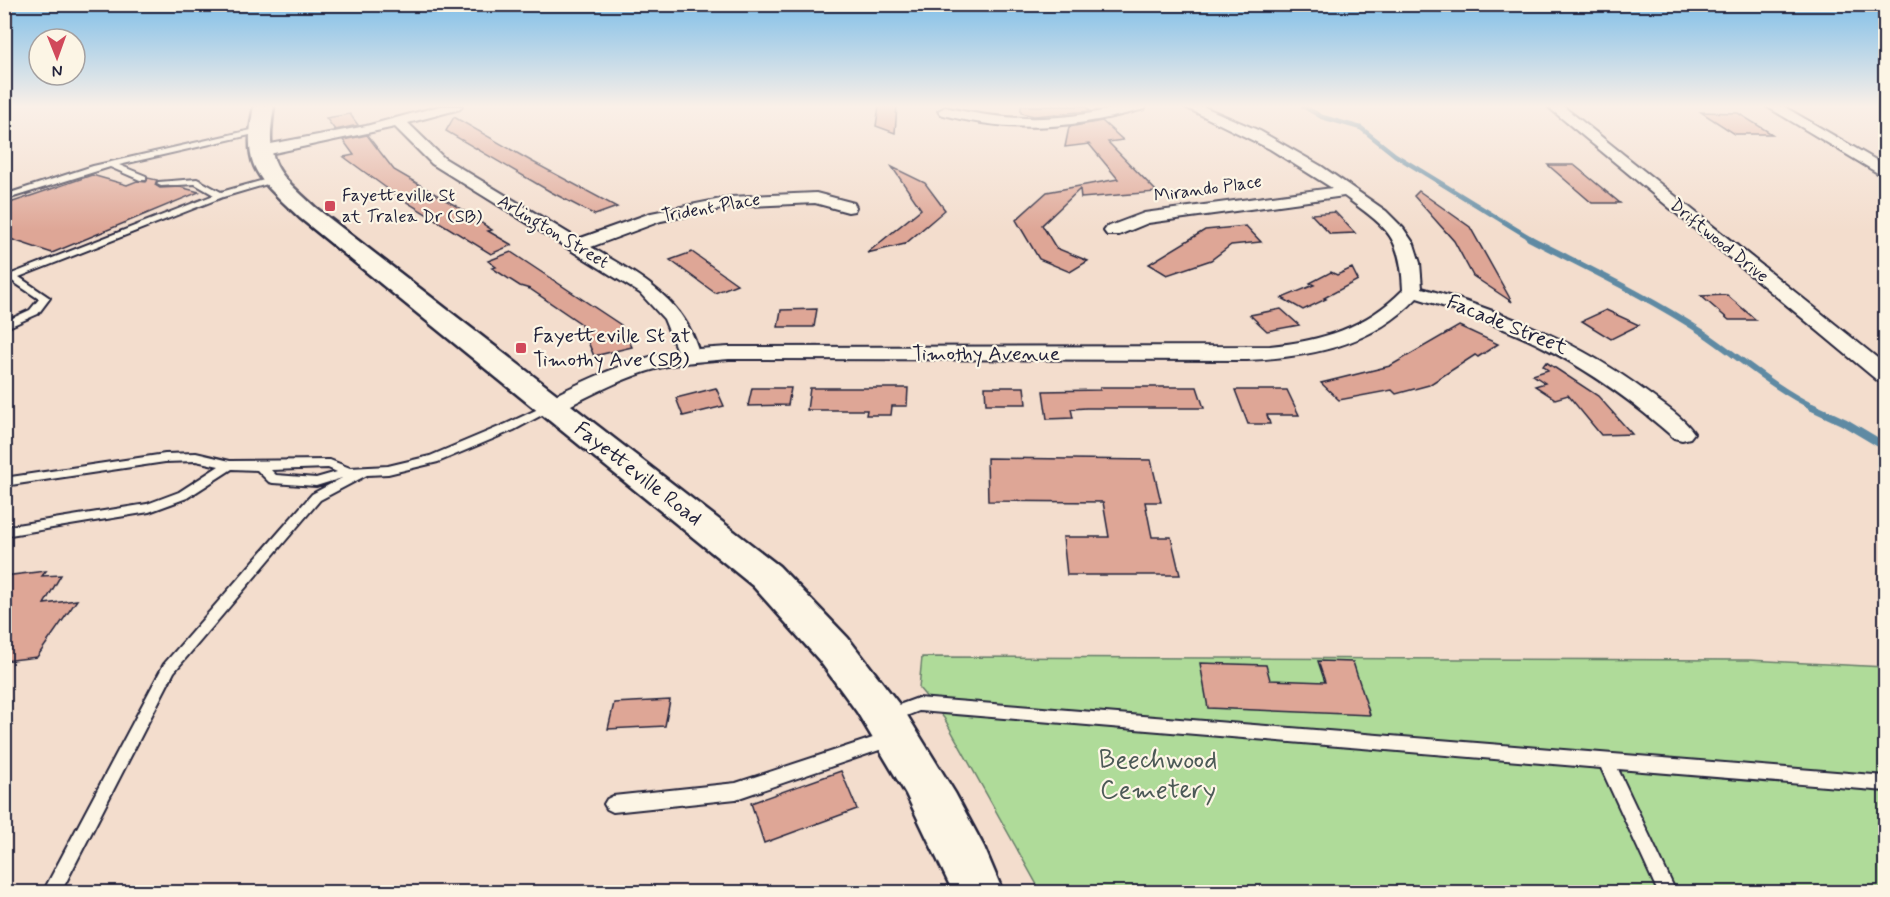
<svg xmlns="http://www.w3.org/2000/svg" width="1890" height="897" font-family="Mynerve,sans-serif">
  <rect width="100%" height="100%" fill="#f3ddcd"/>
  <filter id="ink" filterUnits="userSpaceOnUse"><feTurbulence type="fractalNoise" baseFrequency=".0167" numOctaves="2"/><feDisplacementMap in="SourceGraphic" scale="12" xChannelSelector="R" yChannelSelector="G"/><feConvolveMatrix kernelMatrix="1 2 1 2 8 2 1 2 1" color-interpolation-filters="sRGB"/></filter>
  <g filter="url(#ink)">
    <path fill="#afdb99" stroke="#687e6a" stroke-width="1.5" d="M 922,657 L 1749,660 L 1885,667 L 1885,892 L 1041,892 L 944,718 L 919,688 Z"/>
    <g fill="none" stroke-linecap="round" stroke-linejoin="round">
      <path stroke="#5f8aa3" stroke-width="4.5" d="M 1303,106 L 1322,117 L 1361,128 L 1395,155 L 1532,239"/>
      <path stroke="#5f8aa3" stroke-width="6" d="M 1529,238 C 1587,268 1647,296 1702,332 C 1740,358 1774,388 1815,408"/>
      <path stroke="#5f8aa3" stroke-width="8" d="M 1812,407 L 1844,422 L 1886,447"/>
    </g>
    <path fill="#dea696" stroke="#22223b" stroke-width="1.5" d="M 879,106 L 897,106 L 895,133 L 876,126 Z
      M 1021,106 L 1085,106 L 1090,111 L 1034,116 L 1021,113 Z
      M 1701,112 L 1738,113 L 1772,134 L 1735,134 Z
      M 350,114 L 358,125 L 335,130 L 326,118 Z
      M 454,117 L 531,161 L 617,207 L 595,215 L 551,192 L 446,131 Z
      M 1102,121 L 1123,140 L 1108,142 L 1157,192 L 1081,198 L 1080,189 L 1042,225 L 1056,248 L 1088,261 L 1070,272 L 1039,259 L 1016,220 L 1047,192 L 1118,179 L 1089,144 L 1065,147 L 1069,127 Z
      M 367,135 L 394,170 L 456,206 L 492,230 L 488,231 L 512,245 L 491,254 L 400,198 L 344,157 L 354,155 L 343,140 Z
      M 1548,165 L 1574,165 L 1620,203 L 1592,203 Z
      M 892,167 L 925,183 L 945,210 L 905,244 L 867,253 L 921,209 Z
      M 92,175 L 127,185 L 137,181 L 146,182 L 148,178 L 157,180 L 155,185 L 160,188 L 180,187 L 199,192 L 52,253 L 4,237 L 4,205 Z
      M 1419,191 L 1470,227 L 1512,302 L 1473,276 L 1454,241 L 1414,196 Z
      M 1335,212 L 1355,233 L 1330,234 L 1311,214 Z
      M 1246,226 L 1261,242 L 1231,245 L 1211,260 L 1167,275 L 1149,264 L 1205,230 Z
      M 511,252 L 621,325 L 632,347 L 594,356 L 580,323 L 530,289 L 520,286 L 492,268 L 496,267 L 488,261 Z
      M 692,252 L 737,284 L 715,293 L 670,260 Z
      M 1352,268 L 1358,280 L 1324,298 L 1326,299 L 1303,310 L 1282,298 L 1314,285 L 1310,283 L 1331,272 L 1337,275 Z
      M 1727,295 L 1756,320 L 1729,320 L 1701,296 Z
      M 817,309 L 814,327 L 778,327 L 781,310 Z
      M 1281,309 L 1299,325 L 1267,331 L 1250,315 Z
      M 1606,310 L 1639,325 L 1611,339 L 1582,321 Z
      M 1459,326 L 1498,344 L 1478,357 L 1475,355 L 1429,385 L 1396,394 L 1392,390 L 1339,400 L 1321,383 L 1390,366 Z
      M 1546,362 L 1598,396 L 1632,434 L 1601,435 L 1568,395 L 1555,399 L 1535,386 L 1545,383 L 1533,375 L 1548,370 L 1543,366 Z
      M 985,387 L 1024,387 L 1026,404 L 986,404 Z
      M 1100,387 L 1197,387 L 1204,408 L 1086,408 L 1071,409 L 1073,418 L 1047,419 L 1043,391 L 1100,390 Z
      M 716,388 L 724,406 L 683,416 L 676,398 Z
      M 752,388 L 791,388 L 788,405 L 748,406 Z
      M 810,388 L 908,388 L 907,406 L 892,406 L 891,415 L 866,415 L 867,410 L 807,410 Z
      M 1235,390 L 1287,390 L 1299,415 L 1267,415 L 1270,424 L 1248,424 Z
      M 987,458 L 1151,460 L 1161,502 L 1145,502 L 1152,537 L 1171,537 L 1180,575 L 1067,575 L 1063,537 L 1109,537 L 1103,502 L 988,501 Z
      M 46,571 L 42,576 L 61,575 L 44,604 L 77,600 L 37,657 L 4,661 L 4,576 Z
      M 1318,661 L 1353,662 L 1370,715 L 1208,708 L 1200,663 L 1266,665 L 1270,680 L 1325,682 Z
      M 670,700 L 665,726 L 608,729 L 614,703 Z
      M 841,771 L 857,809 L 764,843 L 751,803 Z"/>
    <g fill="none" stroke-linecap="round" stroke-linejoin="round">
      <defs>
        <path id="service" d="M 260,128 L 264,130 L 263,132 L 119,165 L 146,176 L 146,180 L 140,180 L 110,167 L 4,200 L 4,195 L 93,166 Z
          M 271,178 L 275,180 L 274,182 L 223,197 L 19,277 L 50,298 L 38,314 L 4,329 L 4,322 L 30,310 L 39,299 L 9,279 L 9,275 L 214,195 L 195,184 L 161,186 L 157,184 L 158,182 L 197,179 L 221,192 Z
          M 551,403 L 555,404 L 557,406 L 555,408 L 514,430 L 438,462 L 388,474 L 367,475 L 320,500 L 174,672 L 61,892 L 43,892 L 164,664 L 312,494 L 342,478 L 316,486 L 273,483 L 269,482 L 257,470 L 232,469 L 187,498 L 149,512 L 4,536 L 4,527 L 147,504 L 179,492 L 219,466 L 196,461 L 165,462 L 4,486 L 4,478 L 165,454 L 196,453 L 230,461 L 330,460 L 350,468 L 388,466 L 430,456 L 506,424 ZM 328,468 L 337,472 L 316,478 L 276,475 L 271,470 Z
          M 918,698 L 1886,776 L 1886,791 L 1618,769 L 1676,892 L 1658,892 L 1601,768 L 919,711 L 891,722 L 885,720 L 883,715 L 885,710 Z
          M 891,732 L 897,734 L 899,739 L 897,744 L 736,799 L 613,812 L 607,809 L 604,804 L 607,799 L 613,796 L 736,783 Z"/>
        <path id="minor" d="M 440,106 L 462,106 L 460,109 L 408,123 L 444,158 L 578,239 L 651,213 L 731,197 L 816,193 L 854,203 L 856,207 L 854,211 L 848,212 L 815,203 L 731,207 L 661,221 L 591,247 C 634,273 682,296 698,349 L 729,347 L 1270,346 C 1321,341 1366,328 1403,290 C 1401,235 1386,227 1344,196 L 1148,223 L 1119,235 L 1107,235 L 1104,231 L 1107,227 L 1144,213 L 1332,188 L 1270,149 L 1183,106 L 1202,106 L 1260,131 L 1321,166 L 1386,211 L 1403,228 L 1414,244 L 1420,263 L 1422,288 C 1505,312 1580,342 1649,394 C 1664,405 1684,418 1694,433 L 1690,438 L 1682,440 L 1674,438 C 1591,365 1522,330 1417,298 C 1372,346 1310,357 1247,360 L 729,359 C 706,361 681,362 659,368 C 624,377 591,395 559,411 L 551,413 L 543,411 L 540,406 L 543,401 C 586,380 629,359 677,351 L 664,319 L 640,293 L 432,164 L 395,127 L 260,156 L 252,151 L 260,146 L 366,126 Z
          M 1124,106 L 1146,106 L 1144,109 C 1072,129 1012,134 940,114 L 938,111 L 945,107 C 1005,122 1063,122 1124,106 Z
          M 1547,106 L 1563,106 L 1886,365 L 1886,382 L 1878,381 Z
          M 1766,106 L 1783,106 L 1886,166 L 1886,178 Z"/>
        <path id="secondary" d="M 254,106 L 274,106 C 265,165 275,170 316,208 L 779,566 L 848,638 L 905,712 L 955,793 L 984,847 L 1003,892 L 953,892 L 906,794 L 857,712 L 819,660 L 753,586 L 300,218 C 256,176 242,169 254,106 Z"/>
      </defs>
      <use href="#service" stroke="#22223b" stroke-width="4"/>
      <use href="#minor" stroke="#22223b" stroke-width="4"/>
      <use href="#secondary" stroke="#22223b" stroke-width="5"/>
      <use href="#service" fill="#fcf5e5" fill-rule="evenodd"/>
      <use href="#minor" fill="#fcf5e5" fill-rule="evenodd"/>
      <use href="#secondary" fill="#fcf5e5" fill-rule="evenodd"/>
    </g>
  </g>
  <linearGradient id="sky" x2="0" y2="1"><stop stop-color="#81bfe8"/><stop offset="0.46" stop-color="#faf0e8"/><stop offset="1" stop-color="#faf0e8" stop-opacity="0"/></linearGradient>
  <rect width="1890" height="231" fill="url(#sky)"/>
  <g fill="#d1495b" stroke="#fcf5e5" stroke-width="2">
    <rect x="324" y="200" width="12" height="12" rx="3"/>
    <rect x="515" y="342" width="12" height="12" rx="3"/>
  </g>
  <g text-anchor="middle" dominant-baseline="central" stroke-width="4.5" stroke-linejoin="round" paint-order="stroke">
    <g font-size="18" fill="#22223b" stroke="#fcf5e5">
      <text transform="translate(1208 189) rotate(-8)">Mirando Place</text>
      <text transform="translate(711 208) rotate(-10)">Trident Place</text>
      <text transform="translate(553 232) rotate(31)">Arlington Street</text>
      <text transform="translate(1719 241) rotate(39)">Driftwood Drive</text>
    </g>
    <g font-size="18" fill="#22223b" stroke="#fcf5e5" text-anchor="start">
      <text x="342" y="196">Fayetteville St<tspan x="342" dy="21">at Tralea Dr (SB)</tspan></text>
    </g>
    <g font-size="21" fill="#22223b" stroke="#fcf5e5">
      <text transform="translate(1507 325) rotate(22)">Facade Street</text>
      <text x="986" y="354">Timothy Avenue</text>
      <text transform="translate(638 474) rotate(38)">Fayetteville Road</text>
    </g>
    <g font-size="21" fill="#22223b" stroke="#fcf5e5" text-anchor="start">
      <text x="533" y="336">Fayetteville St at<tspan x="533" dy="24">Timothy Ave (SB)</tspan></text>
    </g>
    <g font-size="26" fill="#4c5a57" stroke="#fcf5e5">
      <text x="1158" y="761">Beechwood<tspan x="1158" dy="30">Cemetery</tspan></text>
    </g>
  </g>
  <rect width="1890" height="897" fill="none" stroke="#fcf5e5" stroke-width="24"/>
  <rect x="12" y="12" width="1866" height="873" fill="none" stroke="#22223b" stroke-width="2" filter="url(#ink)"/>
  <g transform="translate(57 57) rotate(179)"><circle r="28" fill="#fcf5e5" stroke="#a5a1a1" stroke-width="1.5"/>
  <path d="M0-4.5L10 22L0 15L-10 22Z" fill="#d1495b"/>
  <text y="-9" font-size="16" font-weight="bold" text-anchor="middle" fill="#22223b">N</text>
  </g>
</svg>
